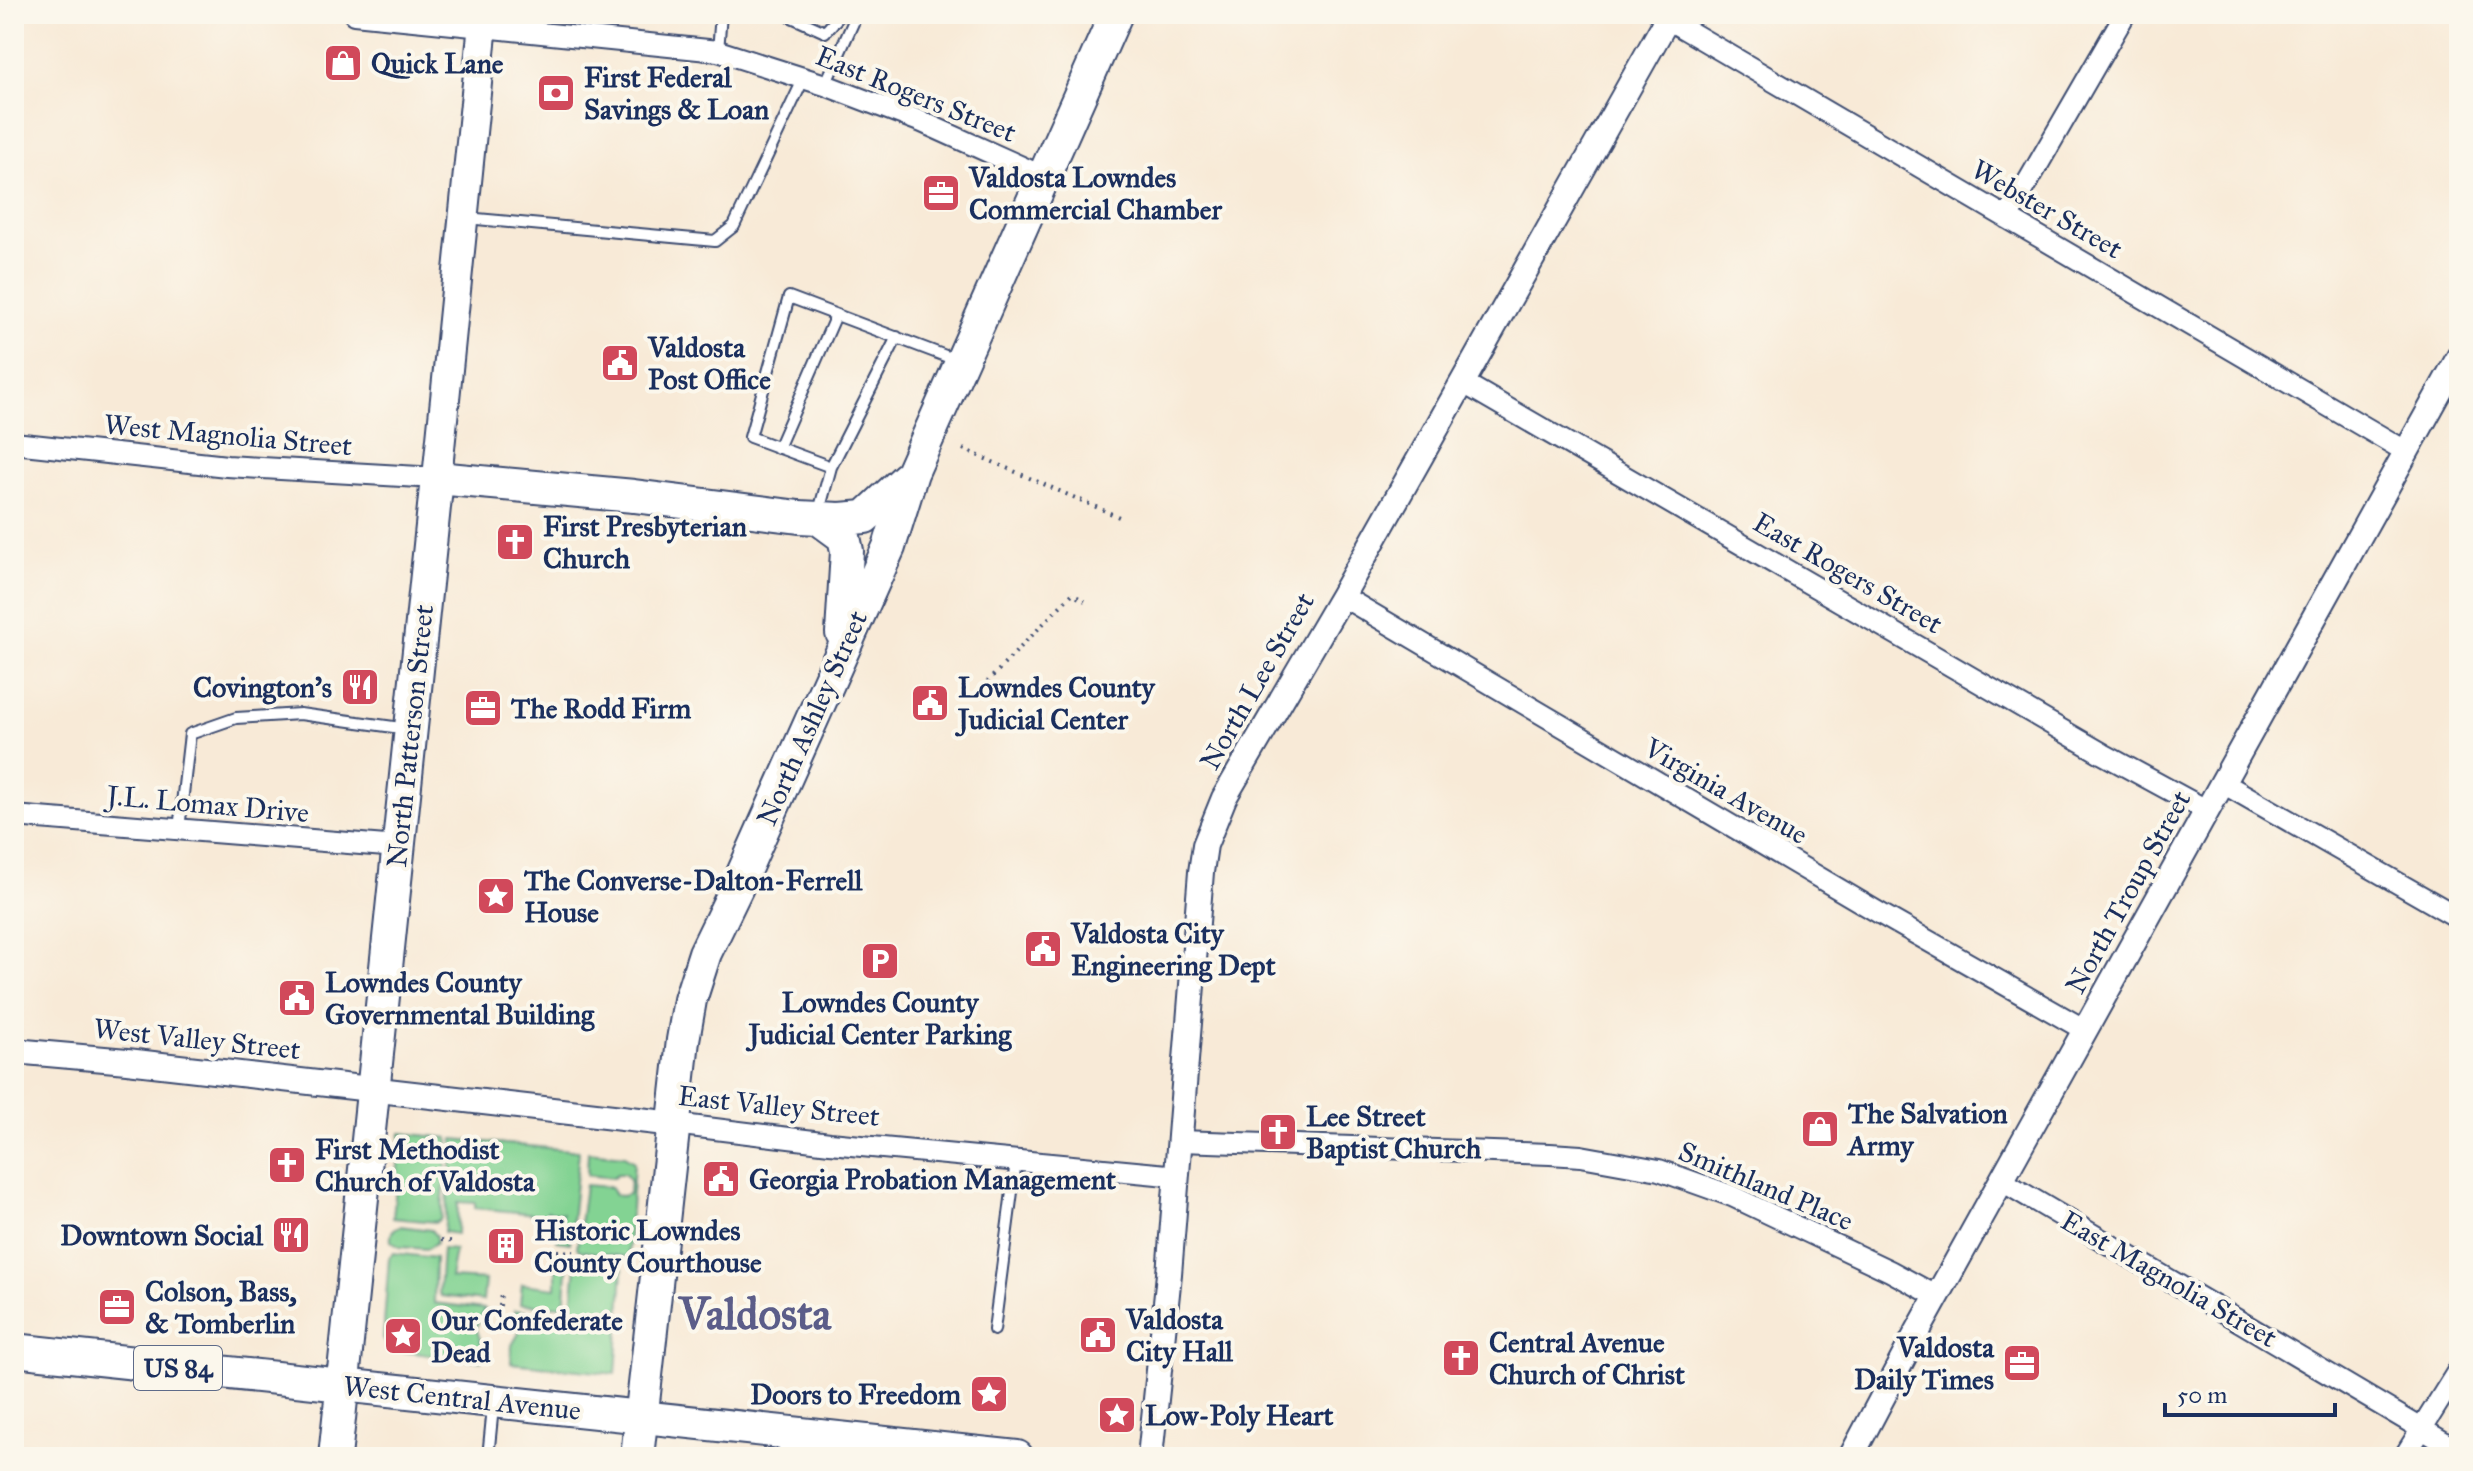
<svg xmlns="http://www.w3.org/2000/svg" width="2473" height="1471" font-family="'IM FELL Great Primer',serif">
  <rect width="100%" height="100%" fill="#fbf7ec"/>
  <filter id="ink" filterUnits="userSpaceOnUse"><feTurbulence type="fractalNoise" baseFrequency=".0125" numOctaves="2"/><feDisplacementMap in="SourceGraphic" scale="16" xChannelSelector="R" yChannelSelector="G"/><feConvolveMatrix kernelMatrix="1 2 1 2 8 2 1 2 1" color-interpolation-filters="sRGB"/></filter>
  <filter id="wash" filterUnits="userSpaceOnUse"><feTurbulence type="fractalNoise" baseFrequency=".006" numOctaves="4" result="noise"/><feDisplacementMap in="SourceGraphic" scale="32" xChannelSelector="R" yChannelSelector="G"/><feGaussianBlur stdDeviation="1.8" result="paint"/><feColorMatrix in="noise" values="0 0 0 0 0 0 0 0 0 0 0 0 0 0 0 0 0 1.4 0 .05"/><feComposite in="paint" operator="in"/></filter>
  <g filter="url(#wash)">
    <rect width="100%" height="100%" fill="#f8ead7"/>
    <path fill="#83d393" stroke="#4f8178" stroke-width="2" d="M 401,1133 L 449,1138 L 441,1218 L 436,1222 L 393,1218 Z
      M 454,1139 L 579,1151 L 570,1243 L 557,1241 L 562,1213 L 547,1211 L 546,1215 L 475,1208 L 475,1203 L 458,1202 L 457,1234 L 444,1232 Z
      M 588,1152 L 624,1156 L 634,1162 L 628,1257 L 582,1251 L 577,1248 L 585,1185 L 610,1187 L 615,1195 L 622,1196 L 629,1194 L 630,1179 L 624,1174 L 617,1174 L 613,1178 L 587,1175 Z
      M 400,1226 L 431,1230 L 436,1236 L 436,1243 L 427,1249 L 399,1247 L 391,1241 C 390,1233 393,1228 400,1226 Z
      M 442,1249 L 455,1250 L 450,1278 L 485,1280 L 483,1301 L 441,1296 L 439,1293 Z
      M 393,1253 L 435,1258 L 434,1303 L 485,1309 L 476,1327 L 483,1348 L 481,1361 L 389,1350 L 383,1338 L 389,1258 Z
      M 556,1258 L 568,1259 L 565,1297 L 562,1306 L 520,1304 L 522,1284 L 556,1288 Z
      M 581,1258 L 614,1262 L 623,1269 L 616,1374 L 511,1363 L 512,1345 L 519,1333 L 515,1310 L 571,1316 L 576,1265 Z"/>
  </g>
  <g filter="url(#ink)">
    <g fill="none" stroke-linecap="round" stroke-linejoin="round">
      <defs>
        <path id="service" d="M 785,14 L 825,32 L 841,14
          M 718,51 L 721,14
          M 825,85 L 857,14
          M 466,218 L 715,241 L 734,226 L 804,78
          M 897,337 L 831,467 L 750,437 L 789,297 L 956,360
          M 778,448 L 836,315
          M 818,515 L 831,467
          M 179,829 L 190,734 L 236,718 L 300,714 L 408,729
          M 994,1330 L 1016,1161
          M 488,1457 L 493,1407
          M 783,1457 L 786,1435"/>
        <path id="minor" d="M 354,14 L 718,51 L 825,85 L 922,122 L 1044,177
          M 1659,14 L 2407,452
          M 2007,218 L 2125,14
          M 1462,382 L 2103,754 L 2208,811
          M 14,443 L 227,466 L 437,478
          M 1342,596 L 1881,914 L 2085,1030
          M 2223,783 L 2459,918
          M 14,816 L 398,847
          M 674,1124 L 830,1143 L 1178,1176
          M 1180,1141 L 1550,1154 L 1581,1156 L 1659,1170 L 1732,1196 L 1890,1271 L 1938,1297
          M 2002,1181 L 2459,1451
          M 2404,1457 L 2459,1369"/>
        <path id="tertiary" d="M 14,1051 L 127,1061 L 674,1124
          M 1150,1457 L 1169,1274 L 1201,872 L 1205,845 L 1224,798 L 1342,596 L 1670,14
          M 1851,1457 L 1909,1347 L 2459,357"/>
        <path id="secondary" d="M 437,478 L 484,14"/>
        <path id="primary" d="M 818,518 L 844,537 L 847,551 L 842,633
          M 335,1457 L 437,478 L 634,496 L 799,517 L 840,519 L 865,517 L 907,478
          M 637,1457 L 683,1040 L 690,1000 L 705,953 L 737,887 L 889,547 L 912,473 L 1116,14"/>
        <path id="trunk" d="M 14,1350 L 1017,1457"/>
      </defs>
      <use href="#service" stroke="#3c4b70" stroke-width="14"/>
      <use href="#minor" stroke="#3c4b70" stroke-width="24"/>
      <use href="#tertiary" stroke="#3c4b70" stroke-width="28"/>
      <use href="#secondary" stroke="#3c4b70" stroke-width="32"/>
      <use href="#primary" stroke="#3c4b70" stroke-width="36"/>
      <use href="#trunk" stroke="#3c4b70" stroke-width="36"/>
      <path stroke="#3c4b70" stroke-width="4" stroke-dasharray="2 6" stroke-linecap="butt" d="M 963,449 L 1119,517
        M 987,682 L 1072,594 L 1085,601
        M 441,1240 L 456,1242
        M 557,1251 L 574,1252
        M 500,1306 L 501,1291"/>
      <use href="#service" stroke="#fff" stroke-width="10"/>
      <use href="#minor" stroke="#fff" stroke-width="20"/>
      <use href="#tertiary" stroke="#fff" stroke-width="24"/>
      <use href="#secondary" stroke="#fff" stroke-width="28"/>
      <use href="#primary" stroke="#fff" stroke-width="32"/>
      <use href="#trunk" stroke="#fff" stroke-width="32"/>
    </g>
  </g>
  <defs>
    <symbol id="shop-square" viewBox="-11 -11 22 22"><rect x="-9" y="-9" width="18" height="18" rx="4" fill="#d1495b" stroke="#fbf7ec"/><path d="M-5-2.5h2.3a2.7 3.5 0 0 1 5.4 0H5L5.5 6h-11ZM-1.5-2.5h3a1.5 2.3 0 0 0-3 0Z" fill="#fff"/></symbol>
    <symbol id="bank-square" viewBox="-11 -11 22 22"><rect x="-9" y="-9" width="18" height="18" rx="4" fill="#d1495b" stroke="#fbf7ec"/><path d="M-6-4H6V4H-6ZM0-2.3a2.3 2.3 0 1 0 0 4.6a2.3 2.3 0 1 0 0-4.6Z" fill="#fff"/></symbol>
    <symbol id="office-square" viewBox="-11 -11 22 22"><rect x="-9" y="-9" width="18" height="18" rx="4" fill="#d1495b" stroke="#fbf7ec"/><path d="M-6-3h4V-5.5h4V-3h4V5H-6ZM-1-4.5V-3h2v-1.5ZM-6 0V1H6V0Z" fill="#fff"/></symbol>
    <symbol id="civic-square" viewBox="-11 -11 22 22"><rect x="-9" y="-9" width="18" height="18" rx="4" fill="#d1495b" stroke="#fbf7ec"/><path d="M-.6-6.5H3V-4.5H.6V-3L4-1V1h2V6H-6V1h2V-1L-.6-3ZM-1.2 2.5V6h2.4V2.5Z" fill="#fff"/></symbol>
    <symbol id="church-square" viewBox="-11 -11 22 22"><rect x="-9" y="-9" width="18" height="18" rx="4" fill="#d1495b" stroke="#fbf7ec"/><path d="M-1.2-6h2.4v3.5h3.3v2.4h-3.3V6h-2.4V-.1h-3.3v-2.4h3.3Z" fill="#fff"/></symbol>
    <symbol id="restaurant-square" viewBox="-11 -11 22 22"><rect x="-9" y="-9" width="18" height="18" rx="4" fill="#d1495b" stroke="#fbf7ec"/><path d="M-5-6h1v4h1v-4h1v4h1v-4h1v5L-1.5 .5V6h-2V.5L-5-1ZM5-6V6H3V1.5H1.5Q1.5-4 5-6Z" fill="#fff"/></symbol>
    <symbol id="sight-square" viewBox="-11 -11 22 22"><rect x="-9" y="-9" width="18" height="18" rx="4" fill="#d1495b" stroke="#fbf7ec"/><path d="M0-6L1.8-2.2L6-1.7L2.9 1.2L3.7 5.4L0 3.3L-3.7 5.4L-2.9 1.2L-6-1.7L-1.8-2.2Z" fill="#fff"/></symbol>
    <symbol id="parking-square" viewBox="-11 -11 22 22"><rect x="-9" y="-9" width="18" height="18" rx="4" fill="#d1495b" stroke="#fbf7ec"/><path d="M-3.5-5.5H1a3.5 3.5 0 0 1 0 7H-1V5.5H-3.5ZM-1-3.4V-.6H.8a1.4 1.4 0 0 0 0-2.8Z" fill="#fff"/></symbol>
    <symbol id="building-square" viewBox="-11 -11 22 22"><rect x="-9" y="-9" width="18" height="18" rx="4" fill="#d1495b" stroke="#fbf7ec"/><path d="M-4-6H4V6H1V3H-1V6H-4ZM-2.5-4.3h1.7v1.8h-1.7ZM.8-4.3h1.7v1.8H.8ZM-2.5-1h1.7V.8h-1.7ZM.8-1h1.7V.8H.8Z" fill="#fff"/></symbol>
  </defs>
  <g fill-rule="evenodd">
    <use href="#shop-square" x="321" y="41" width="44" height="44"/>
    <use href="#bank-square" x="534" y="71" width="44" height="44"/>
    <use href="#office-square" x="919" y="171" width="44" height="44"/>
    <use href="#civic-square" x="598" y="341" width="44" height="44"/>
    <use href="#church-square" x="493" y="520" width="44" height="44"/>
    <use href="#restaurant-square" x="338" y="665" width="44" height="44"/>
    <use href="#civic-square" x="908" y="681" width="44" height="44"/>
    <use href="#office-square" x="461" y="686" width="44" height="44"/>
    <use href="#sight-square" x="474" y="874" width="44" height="44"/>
    <use href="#civic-square" x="1021" y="927" width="44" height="44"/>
    <use href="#parking-square" x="858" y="939" width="44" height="44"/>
    <use href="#civic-square" x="275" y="976" width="44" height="44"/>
    <use href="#shop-square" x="1798" y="1107" width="44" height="44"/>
    <use href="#church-square" x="1256" y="1110" width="44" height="44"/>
    <use href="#church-square" x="265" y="1143" width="44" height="44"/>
    <use href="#civic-square" x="699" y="1157" width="44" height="44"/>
    <use href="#restaurant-square" x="269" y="1213" width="44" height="44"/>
    <use href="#building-square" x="484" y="1224" width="44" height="44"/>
    <use href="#office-square" x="95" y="1285" width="44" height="44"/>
    <use href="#civic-square" x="1076" y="1313" width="44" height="44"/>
    <use href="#sight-square" x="381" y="1314" width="44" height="44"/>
    <use href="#church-square" x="1439" y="1336" width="44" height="44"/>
    <use href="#office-square" x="2000" y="1341" width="44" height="44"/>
    <use href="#sight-square" x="967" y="1372" width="44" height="44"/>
    <use href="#sight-square" x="1095" y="1393" width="44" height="44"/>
  </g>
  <g text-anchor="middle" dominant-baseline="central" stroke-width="8" stroke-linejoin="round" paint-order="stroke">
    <rect fill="#fbf7ec" stroke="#5e6b89" stroke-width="2" x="134" y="1346" width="88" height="44" rx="6"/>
    <g font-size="26" font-weight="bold" fill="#1b2f5e">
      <text x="178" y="1368">US 84</text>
    </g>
    <g font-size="28" font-weight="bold" fill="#1b2f5e" stroke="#fbf7ec" text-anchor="start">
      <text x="371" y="63">Quick Lane</text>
      <text x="584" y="77">First Federal<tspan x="584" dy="32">Savings &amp; Loan</tspan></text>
      <text x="969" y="177">Valdosta Lowndes<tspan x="969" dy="32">Commercial Chamber</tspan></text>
      <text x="648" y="347">Valdosta<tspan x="648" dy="32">Post Office</tspan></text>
      <text x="543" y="526">First Presbyterian<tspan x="543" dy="32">Church</tspan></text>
      <text x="332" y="687" text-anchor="end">Covington’s</text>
      <text x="958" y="687">Lowndes County<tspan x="958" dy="32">Judicial Center</tspan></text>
      <text x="511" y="708">The Rodd Firm</text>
      <text x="524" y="880">The Converse-Dalton-Ferrell<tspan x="524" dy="32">House</tspan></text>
      <text x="1071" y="933">Valdosta City<tspan x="1071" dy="32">Engineering Dept</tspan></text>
      <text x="325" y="982">Lowndes County<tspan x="325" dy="32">Governmental Building</tspan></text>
      <text x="880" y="1002" text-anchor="middle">Lowndes County<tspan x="880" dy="32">Judicial Center Parking</tspan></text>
      <text x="1848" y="1113">The Salvation<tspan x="1848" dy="32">Army</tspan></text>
      <text x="1306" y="1116">Lee Street<tspan x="1306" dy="32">Baptist Church</tspan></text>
      <text x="315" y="1149">First Methodist<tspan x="315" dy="32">Church of Valdosta</tspan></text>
      <text x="749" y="1179">Georgia Probation Management</text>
      <text x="534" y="1230">Historic Lowndes<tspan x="534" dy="32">County Courthouse</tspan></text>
      <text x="263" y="1235" text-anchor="end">Downtown Social</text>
      <text x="145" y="1291">Colson, Bass,<tspan x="145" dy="32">&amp; Tomberlin</tspan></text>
      <text x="1126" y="1319">Valdosta<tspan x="1126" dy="32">City Hall</tspan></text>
      <text x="431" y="1320">Our Confederate<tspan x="431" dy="32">Dead</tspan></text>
      <text x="1489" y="1342">Central Avenue<tspan x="1489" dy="32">Church of Christ</tspan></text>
      <text x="1994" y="1347" text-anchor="end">Valdosta<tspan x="1994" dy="32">Daily Times</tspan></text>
      <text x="961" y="1394" text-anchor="end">Doors to Freedom</text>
      <text x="1145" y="1415">Low-Poly Heart</text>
    </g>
    <g font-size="28" fill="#1b2f5e" stroke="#fbf7ec">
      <text transform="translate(916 94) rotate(22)">East Rogers Street</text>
      <text transform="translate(2047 209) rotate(30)">Webster Street</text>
      <text transform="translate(228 435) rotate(5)">West Magnolia Street</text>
      <text transform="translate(1848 573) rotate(30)">East Rogers Street</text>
      <text transform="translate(1257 681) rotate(-60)">North Lee Street</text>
      <text transform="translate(812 718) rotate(-66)">North Ashley Street</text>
      <text transform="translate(410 736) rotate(-84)">North Patterson Street</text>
      <text transform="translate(1726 791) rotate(30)">Virginia Avenue</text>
      <text transform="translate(208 804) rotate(5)">J.L. Lomax Drive</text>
      <text transform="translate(2128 892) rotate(-61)">North Troup Street</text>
      <text transform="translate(197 1039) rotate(6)">West Valley Street</text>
      <text transform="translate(779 1106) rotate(6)">East Valley Street</text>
      <text transform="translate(1766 1186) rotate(23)">Smithland Place</text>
      <text transform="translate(2169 1279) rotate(30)">East Magnolia Street</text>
      <text transform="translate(462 1398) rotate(6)">West Central Avenue</text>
    </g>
    <g font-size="44" font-weight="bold" fill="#5b5d89" stroke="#fbf7ec">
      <text x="755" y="1314">Valdosta</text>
    </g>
  </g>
  <rect width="2473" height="1471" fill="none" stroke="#fbf7ec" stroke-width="48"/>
  <path d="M2165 1403v12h170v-12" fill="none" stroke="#1b2f5e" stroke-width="4"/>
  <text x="2177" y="1403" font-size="24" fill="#1b2f5e" stroke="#fbf7ec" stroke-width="6" paint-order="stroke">50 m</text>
</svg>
